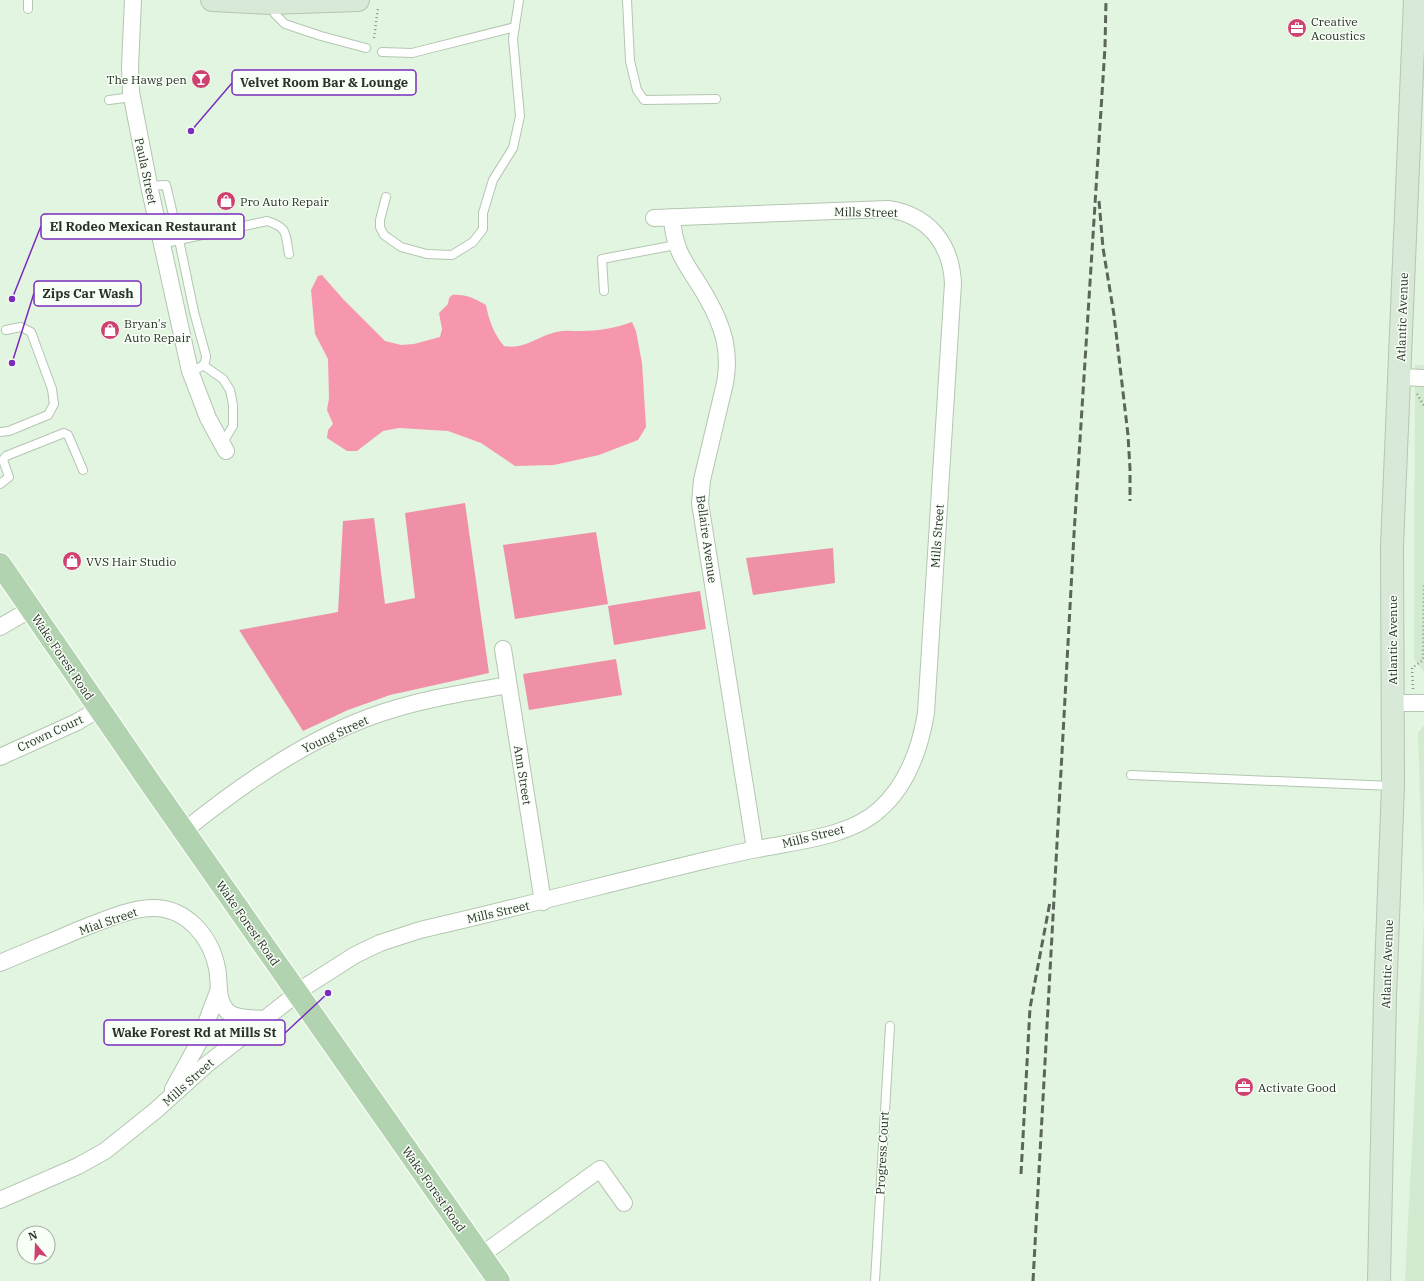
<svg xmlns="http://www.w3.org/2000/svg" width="1424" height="1281" font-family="'IBM Plex Serif',serif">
  <rect width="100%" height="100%" fill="#e2f5e0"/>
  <path fill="#d2eacf" d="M 1415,365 L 1424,365 L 1424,672 L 1414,659 Z
    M 1424,725 L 1424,1281 L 1405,1281 L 1424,918 L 1418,733 Z"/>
  <path fill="#ef90a7" d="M 465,503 L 489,673 L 390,695 L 348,710 L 303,731 L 239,630 L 338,612 L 343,521 L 374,518 L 385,604 L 415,598 L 405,513 Z
    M 596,532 L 608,604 L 515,619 L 503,545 Z
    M 833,548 L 835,583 L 753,595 L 746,558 Z
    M 700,591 L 706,629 L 614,645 L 608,606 Z
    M 616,659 L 622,695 L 529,710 L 523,674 Z"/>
  <path fill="#f797ae" d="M 322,275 L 343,299 L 385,341 L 401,345 L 414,344 L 440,337 L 442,329 L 439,313 L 448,304 L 449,298 L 452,295 C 465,294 474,298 486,305 C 489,321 494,334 504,346 C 524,350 538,336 556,332 C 565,330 572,331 581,331 C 598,331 616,328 632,322 L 636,331 L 642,363 L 646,427 L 638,440 L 599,455 L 554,465 L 515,466 L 481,443 L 448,431 L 399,428 L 383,431 L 357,451 L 347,451 L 327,438 L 328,430 L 333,424 L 327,410 L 329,398 L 328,359 L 315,334 L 311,290 L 318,276 Z"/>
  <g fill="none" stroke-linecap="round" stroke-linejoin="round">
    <defs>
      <path id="lane" d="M 627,0 L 630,61 L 637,90 L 644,100 L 716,99
        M 272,3 L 275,14 L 285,24 L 321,36 L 366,48
        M 28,9 L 28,0
        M 382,52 L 412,53 L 515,27
        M 109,100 L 132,97
        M 149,186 L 166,185 L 179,240 L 267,221 C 289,228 285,234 289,254
        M 386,197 L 380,220 L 380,227 L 384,235 L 401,247 L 427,254 L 452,255 L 473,242 L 483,229 L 483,213 L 493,180 L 513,148 L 520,116 L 513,39 L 519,0
        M 161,244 L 179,240 L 194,312 L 206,356 C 206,367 199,368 190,371
        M 604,291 L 602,259 L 676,245
        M 203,365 L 223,379 L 230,390 L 233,405 L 233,426 L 222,444
        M 0,432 L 9,431 L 48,415 L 54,404 L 52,389 L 31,332 L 21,327 L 6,330
        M 0,484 L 9,477 L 3,460 L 6,456 L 64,433 L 68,435 L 83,470
        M 1131,775 L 1392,786
        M 875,1281 L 890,1026"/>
      <path id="street" d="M 133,0 L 130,66 L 131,92 L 150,190 L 190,371 L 208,418 L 226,451
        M 672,217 C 674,256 690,267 707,298 C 723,326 731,351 725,383 L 702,480 L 700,503 L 755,849
        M 1400,377 L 1424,378
        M 0,627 L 31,609
        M 503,649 L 543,902
        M 1392,703 L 1424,703
        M 0,757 L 77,722 L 99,709
        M 184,831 C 237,788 303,742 367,718 C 412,701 461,693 508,685
        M 0,963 C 25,952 51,942 76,931 C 100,922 126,909 152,908 C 186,907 211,937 217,968 C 220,982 216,1001 228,1012 C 236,1019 252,1018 263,1019
        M 173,1089 L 199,1042 L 219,989
        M 0,1200 L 78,1166 L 105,1151 L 155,1111 L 206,1065 L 308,985 L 355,955 L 380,943 L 420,930 C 516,908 611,883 707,860 C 724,856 741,852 758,849 C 796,841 850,837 880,809 C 908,784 920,749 926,713 L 953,283 C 951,243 928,215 888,209 L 654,218
        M 480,1256 L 600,1169 L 624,1203"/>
      <path id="secondary" d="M 212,0 L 271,3 L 358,0
        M 1379,1281 L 1385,998 L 1393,786 L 1392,546 L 1415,0"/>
      <path id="primary" d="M 0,564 L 151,784 L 499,1281"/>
    </defs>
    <use href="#lane" stroke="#b3c6b1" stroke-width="10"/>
    <use href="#street" stroke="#b3c6b1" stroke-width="18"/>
    <use href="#secondary" stroke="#b3c6b1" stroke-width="24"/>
    <use href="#primary" stroke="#fff" stroke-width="24"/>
    <path stroke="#899688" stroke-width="2.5" stroke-dasharray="1 3" stroke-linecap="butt" d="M 374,38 L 378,8
      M 1417,394 L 1424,406
      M 1413,689 L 1412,668 L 1423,660 L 1424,583"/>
    <use href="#lane" stroke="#fff" stroke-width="8"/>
    <use href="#street" stroke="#fff" stroke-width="16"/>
    <use href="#secondary" stroke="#d9e9d7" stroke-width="22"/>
    <use href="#primary" stroke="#b2d3af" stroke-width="22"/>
    <path stroke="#5b665a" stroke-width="3" stroke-dasharray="8 4" stroke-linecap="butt" d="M 1099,201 L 1103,248 L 1114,315 L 1128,435 L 1130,469 L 1130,501
      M 1021,1174 L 1030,1008 L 1050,902
      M 1033,1281 L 1074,534 L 1105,47 L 1106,0"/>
  </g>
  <defs>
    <symbol id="office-disc" viewBox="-11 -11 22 22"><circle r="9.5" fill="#cf4270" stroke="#f7fff6"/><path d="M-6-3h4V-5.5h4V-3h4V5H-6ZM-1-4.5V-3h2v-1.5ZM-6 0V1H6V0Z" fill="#fff"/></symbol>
    <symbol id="bar-disc" viewBox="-11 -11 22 22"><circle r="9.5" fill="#cf4270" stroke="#f7fff6"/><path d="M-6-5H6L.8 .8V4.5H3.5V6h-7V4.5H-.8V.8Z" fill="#fff"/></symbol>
    <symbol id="shop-disc" viewBox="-11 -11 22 22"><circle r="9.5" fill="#cf4270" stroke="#f7fff6"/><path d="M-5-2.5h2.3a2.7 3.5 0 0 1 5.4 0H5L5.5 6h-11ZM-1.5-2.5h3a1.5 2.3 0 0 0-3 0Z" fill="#fff"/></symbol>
  </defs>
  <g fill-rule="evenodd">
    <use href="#office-disc" x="1286" y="17" width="22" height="22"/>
    <use href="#bar-disc" x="190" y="68" width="22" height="22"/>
    <use href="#shop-disc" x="215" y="190" width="22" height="22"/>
    <use href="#shop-disc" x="99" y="319" width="22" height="22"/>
    <use href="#shop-disc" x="61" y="550" width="22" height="22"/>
    <use href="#office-disc" x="1233" y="1076" width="22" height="22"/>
  </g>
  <g text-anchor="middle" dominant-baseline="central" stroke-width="3" stroke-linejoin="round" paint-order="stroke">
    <g font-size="12" fill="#2b322a" stroke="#f7fff6" text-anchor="start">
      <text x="1311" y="21">Creative<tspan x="1311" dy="14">Acoustics</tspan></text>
      <text x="187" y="79" text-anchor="end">The Hawg pen</text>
      <text x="240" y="201">Pro Auto Repair</text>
      <text x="124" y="323">Bryan's<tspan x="124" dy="14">Auto Repair</tspan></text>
      <text x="86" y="561">VVS Hair Studio</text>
      <text x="1258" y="1087">Activate Good</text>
    </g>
    <g font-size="12" fill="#2b322a" stroke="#f7fff6">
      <text transform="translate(146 171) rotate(78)">Paula Street</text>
      <text transform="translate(866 212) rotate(1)">Mills Street</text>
      <text transform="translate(1402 317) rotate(-88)">Atlantic Avenue</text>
      <text transform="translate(937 536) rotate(-86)">Mills Street</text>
      <text transform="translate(707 539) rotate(82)">Bellaire Avenue</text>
      <text transform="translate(1392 640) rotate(-90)">Atlantic Avenue</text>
      <text transform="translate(63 657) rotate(56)">Wake Forest Road</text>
      <text transform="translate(50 733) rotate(-25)">Crown Court</text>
      <text transform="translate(335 734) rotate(-25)">Young Street</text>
      <text transform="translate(523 775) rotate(81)">Ann Street</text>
      <text transform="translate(813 836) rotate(-14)">Mills Street</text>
      <text transform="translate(498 912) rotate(-13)">Mills Street</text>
      <text transform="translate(108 921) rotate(-19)">Mial Street</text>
      <text transform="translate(248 923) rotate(55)">Wake Forest Road</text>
      <text transform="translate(1387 964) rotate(-88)">Atlantic Avenue</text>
      <text transform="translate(188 1082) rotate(-42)">Mills Street</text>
      <text transform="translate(882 1153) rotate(-87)">Progress Court</text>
      <text transform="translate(434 1189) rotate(55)">Wake Forest Road</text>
    </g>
  </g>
  <path fill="none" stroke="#7b2cbf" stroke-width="1.5" d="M191 131L232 83M12 299L41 226M12 363L34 293M328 993L285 1033"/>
  <g fill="#7b2cbf" stroke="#f7fff6" stroke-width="1.5">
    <circle cx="191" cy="131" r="4"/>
    <circle cx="12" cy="299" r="4"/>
    <circle cx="12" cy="363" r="4"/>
    <circle cx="328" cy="993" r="4"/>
  </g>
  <g fill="#f7fff6" stroke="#7b2cbf" stroke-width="1.5">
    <rect x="232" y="70" width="184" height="25" rx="4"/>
    <rect x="41" y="214" width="203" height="25" rx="4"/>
    <rect x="34" y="281" width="107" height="25" rx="4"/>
    <rect x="104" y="1020" width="181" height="25" rx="4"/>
  </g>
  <g font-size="13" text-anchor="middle" font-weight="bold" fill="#2b322a">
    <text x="324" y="87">Velvet Room Bar &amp; Lounge</text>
    <text x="143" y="231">El Rodeo Mexican Restaurant</text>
    <text x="88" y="298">Zips Car Wash</text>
    <text x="194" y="1037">Wake Forest Rd at Mills St</text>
  </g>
  <g transform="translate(36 1245) rotate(341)"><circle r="19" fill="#f7fff6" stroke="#a5ada4"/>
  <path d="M0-3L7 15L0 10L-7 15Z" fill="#cf4270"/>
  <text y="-6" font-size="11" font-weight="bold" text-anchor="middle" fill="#2b322a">N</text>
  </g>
</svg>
